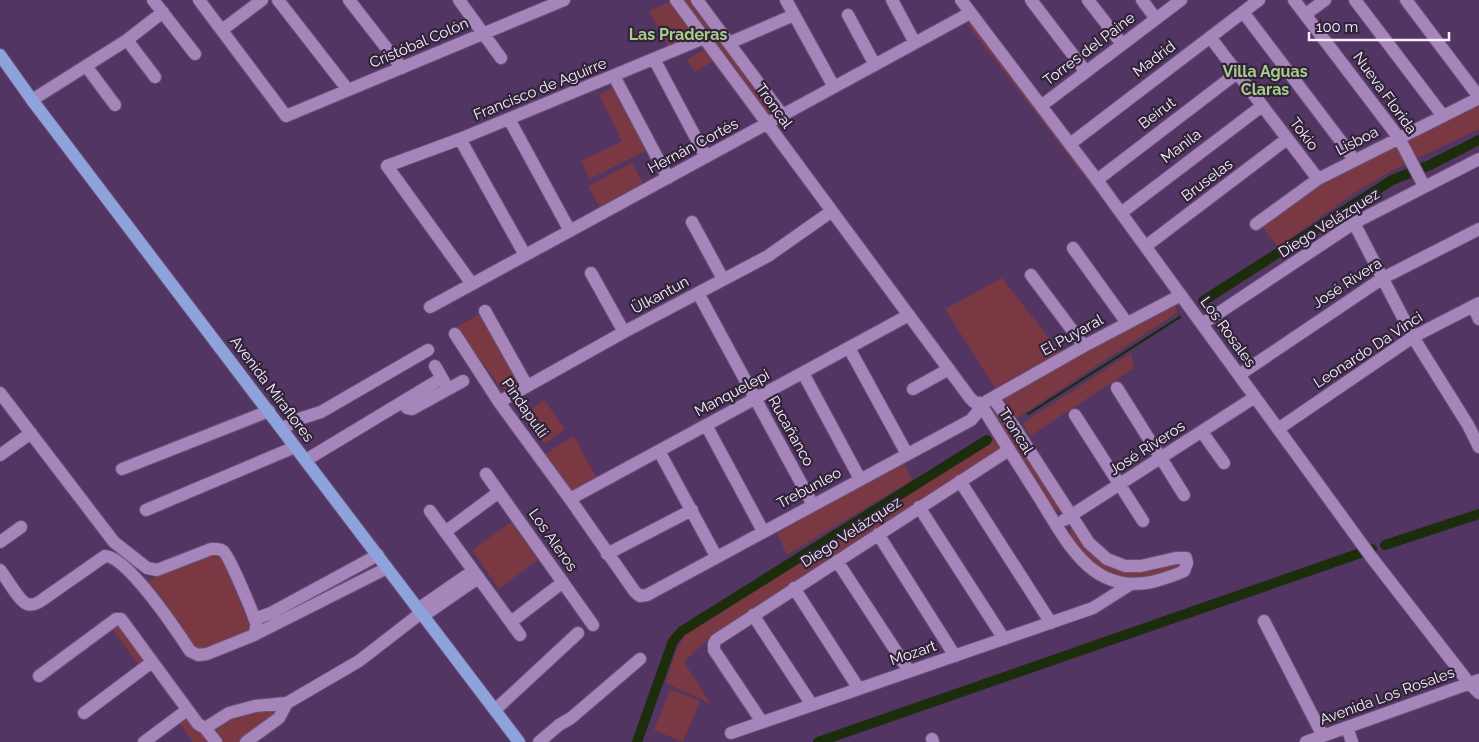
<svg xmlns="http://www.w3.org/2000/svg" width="1479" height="742" font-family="Raleway,sans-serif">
  <rect width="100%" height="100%" fill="#533564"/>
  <path fill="#793842" d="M 682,0 L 692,0 L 774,113 L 768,117 Z
    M 670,2 L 697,38 L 669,48 L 649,11 Z
    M 973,21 L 1115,210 L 1112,212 L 967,24 Z
    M 706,48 L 714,61 L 695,72 L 687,60 Z
    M 614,87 L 647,150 L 590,179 L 581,161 L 622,141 L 599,95 Z
    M 1479,103 L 1479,129 L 1389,172 L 1356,192 L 1278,247 L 1262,226 L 1322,184 L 1399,143 Z
    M 632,163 L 645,187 L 601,209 L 588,186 Z
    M 1002,278 L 1060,352 L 995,388 L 945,309 Z
    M 1174,305 L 1178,312 L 1017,418 L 1003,398 L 1161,308 Z
    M 484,312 L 523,381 L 508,389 L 501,388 L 456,327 Z
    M 1131,353 L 1134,368 L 1030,436 L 1023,423 Z
    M 544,400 L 565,429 L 545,444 L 524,415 Z
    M 997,413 L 999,413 L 1061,511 L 1059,512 L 1054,509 L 993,420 L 994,414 Z
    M 574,436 L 597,479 L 573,492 L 545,454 Z
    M 994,439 L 1002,450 L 704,643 L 684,662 L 711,704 L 666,683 L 675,653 L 685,634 Z
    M 904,462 L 912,480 L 787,555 L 777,533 Z
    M 514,520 L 540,558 L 499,589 L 472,550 Z
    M 1071,528 L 1074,528 L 1118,566 L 1181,560 L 1180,567 C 1170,570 1160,575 1150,577 C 1124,582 1097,573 1081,551 C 1076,544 1070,539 1070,531 Z
    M 212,554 L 222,555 L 250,626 L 246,633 L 197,650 L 148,585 L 149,581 L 154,577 Z
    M 122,622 L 151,661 L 141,668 L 112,629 Z
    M 670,689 L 700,701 L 683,742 L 654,730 Z
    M 277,710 L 276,715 L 239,742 L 219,742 L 213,728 L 239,714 Z
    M 190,716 L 208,742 L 193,742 L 179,723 Z"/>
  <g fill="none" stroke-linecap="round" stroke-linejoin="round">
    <path stroke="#1c2d0c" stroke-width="2.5" d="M 1028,414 L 1180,317"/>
    <path stroke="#1c2d0c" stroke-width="10" d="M 1203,301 L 1392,180 L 1430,165 L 1479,140
      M 1385,545 L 1479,514
      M 637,742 L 673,641 L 682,631 L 987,440
      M 818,742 L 1372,549"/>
    <defs>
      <path id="minor" d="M 153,0 L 195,54
        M 199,0 L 286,116 L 564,0
        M 278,0 L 348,90
        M 349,0 L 402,68
        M 459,0 L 501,58
        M 676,0 L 970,398 L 974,402 L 980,403 C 999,434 1018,464 1037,494 C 1065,538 1089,595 1152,582 C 1163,579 1174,576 1184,571 L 1187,563 L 1186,558 L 1176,558 L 1141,566 L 1125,566 L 1107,559 L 1089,543 L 1015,428 L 993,398
        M 697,0 L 783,116
        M 786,0 L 834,87
        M 892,0 L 915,43
        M 961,0 L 1097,180 L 1372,558 L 1469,683 L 1479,693
        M 1031,0 L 1086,72
        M 1088,0 L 1122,44
        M 1142,0 L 1156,19
        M 1294,0 L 1399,138 L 1424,186
        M 1355,0 L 1443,116
        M 1406,0 L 1479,97
        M 1243,12 L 1343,144 L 1354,160
        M 1306,14 L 1325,0
        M 848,15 L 875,65
        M 222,30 L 262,0
        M 1210,37 L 1318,179
        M 127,40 L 155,77
        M 729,43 L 794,15
        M 654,59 L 706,157
        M 86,66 L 115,105
        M 614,76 L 668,178
        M 32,100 L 127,40 L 163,12
        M 1041,106 L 1181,0
        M 509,119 L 570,231
        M 460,139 L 525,255
        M 1070,144 L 1259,0
        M 1097,180 L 1237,73
        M 1121,213 L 1262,106
        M 692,222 L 723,279
        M 1354,223 L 1413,337 L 1468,425 L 1479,447
        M 1256,224 L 1318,179 L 1479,98
        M 1146,246 L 1287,139
        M 1073,248 L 1127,323
        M 591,273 L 624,332
        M 1031,275 L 1084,346
        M 472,284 L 387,166 L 460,139 L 704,38
        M 698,293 L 813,505
        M 1473,306 L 1479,319
        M 430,307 L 970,13
        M 485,311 L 527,386
        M 1202,324 L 1354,223 L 1479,159
        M 455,334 L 499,402 L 570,499 L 635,592 L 640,596 L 647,595 L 971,420 L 977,413 L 980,403
        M 849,348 L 907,454
        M 435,366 L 446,385
        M 803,373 L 860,479
        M 1239,375 L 1383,278 L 1479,229
        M 1117,388 L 1184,495
        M 913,389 L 949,369
        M 0,393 L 114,542 L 147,568 L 157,570 L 211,549 C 216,549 219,548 223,551 C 229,555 253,613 256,623 C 257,627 255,631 254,635
        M 987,401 L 1084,346 L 1181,295
        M 403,402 L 407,408 L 412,409 L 463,381
        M 499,402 L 624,332 L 768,256 L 832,211
        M 1075,415 L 1143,521
        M 706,425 L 763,531
        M 282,429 L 299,419 L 321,412 L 428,350
        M 1278,429 L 1413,337 L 1479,303
        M 1202,432 L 1224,463
        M 659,451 L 716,556
        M 0,455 L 31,433
        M 306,460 L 442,378
        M 122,469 L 269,411
        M 486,474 L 593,625
        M 960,481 L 1051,623
        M 570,499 L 909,315
        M 919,507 L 1004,639
        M 146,510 L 295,447
        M 430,511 L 520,635
        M 1064,520 L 1255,397
        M 445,532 L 499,492
        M 878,534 L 955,656
        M 0,542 L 21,527
        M 607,554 L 692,510
        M 837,561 L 909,671
        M 0,570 C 6,577 19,601 27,604 C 33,606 38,603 42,600 L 105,556 C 127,556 177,631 190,651 L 198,655 L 207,654 L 254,635 L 387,568
        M 794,588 L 859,689
        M 418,609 L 473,571
        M 753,615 L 812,705
        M 423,616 L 478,578
        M 254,618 L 260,617 L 271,613 L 378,555
        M 1264,621 L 1323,736
        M 511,622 L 563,582
        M 39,676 L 116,619 L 121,619 L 198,724 L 205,728 L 216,742
        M 495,710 L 578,633
        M 84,713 L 152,662
        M 762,722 L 714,650 L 714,644 L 716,640 L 1009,450
        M 1347,727 L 1352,742
        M 205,728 L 229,713 L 255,706 L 287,703 L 359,661 L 421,613
        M 731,733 L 1093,608 L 1131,584
        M 932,739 L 933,742
        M 144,742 L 187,710
        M 246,742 L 279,718 L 287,703
        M 539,742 L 559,725 L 571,718 L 640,659
        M 1306,742 L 1479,680"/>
      <path id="major" d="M 0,55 L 32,100 L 519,742"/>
    </defs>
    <use href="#minor" stroke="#6a5278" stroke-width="14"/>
    <use href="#major" stroke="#6a5278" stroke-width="14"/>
    <use href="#minor" stroke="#a585ba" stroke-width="12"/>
    <use href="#major" stroke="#8ea2db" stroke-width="12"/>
  </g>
  <g text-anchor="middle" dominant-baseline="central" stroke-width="4.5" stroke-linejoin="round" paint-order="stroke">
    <g font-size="15" fill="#f8eeff" stroke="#312439">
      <text transform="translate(419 43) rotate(-23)">Cristóbal Colón</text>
      <text transform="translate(1089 49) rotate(-37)">Torres del Paine</text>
      <text transform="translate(1154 59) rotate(-37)">Madrid</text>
      <text transform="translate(540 89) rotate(-22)">Francisco de Aguirre</text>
      <text transform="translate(1385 93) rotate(54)">Nueva Florida</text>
      <text transform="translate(774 106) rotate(54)">Troncal</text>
      <text transform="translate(1157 113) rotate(-37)">Beirut</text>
      <text transform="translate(1304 134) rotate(53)">Tokio</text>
      <text transform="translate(1357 141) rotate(-27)">Lisboa</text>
      <text transform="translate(693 146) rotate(-28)">Hernán Cortés</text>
      <text transform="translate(1181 146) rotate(-37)">Manila</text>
      <text transform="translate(1207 180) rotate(-37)">Bruselas</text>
      <text transform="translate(1329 223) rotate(-32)">Diego Velázquez</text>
      <text transform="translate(1347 283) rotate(-33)">José Rivera</text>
      <text transform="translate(660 295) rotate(-28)">Ülkantun</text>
      <text transform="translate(1228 332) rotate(54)">Los Rosales</text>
      <text transform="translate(1072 335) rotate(-29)">El Puyaral</text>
      <text transform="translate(1368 350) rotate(-33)">Leonardo Da Vinci</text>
      <text transform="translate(272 389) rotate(53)">Avenida Miraflores</text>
      <text transform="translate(732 393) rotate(-28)">Manquelepi</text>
      <text transform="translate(525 408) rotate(55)">Pindapulli</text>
      <text transform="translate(791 431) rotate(61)">Rucañanco</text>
      <text transform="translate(1016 431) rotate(58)">Troncal</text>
      <text transform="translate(1147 448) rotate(-33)">José Riveros</text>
      <text transform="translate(809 488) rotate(-28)">Trebunleo</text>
      <text transform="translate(851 532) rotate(-33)">Diego Velázquez</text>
      <text transform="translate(553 540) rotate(55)">Los Aleros</text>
      <text transform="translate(913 653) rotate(-19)">Mozart</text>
      <text transform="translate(1387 696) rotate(-20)">Avenida Los Rosales</text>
    </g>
    <g font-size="16" font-weight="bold" fill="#a8ce8a" stroke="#312439">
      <text x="678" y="34">Las Praderas</text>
      <text x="1265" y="71">Villa Aguas<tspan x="1265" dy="18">Claras</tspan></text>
    </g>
  </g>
  <path d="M1309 32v8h140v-8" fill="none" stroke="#f8eeff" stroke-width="2.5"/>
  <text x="1316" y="32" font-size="15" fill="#f8eeff" stroke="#312439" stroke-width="4" paint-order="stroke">100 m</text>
</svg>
